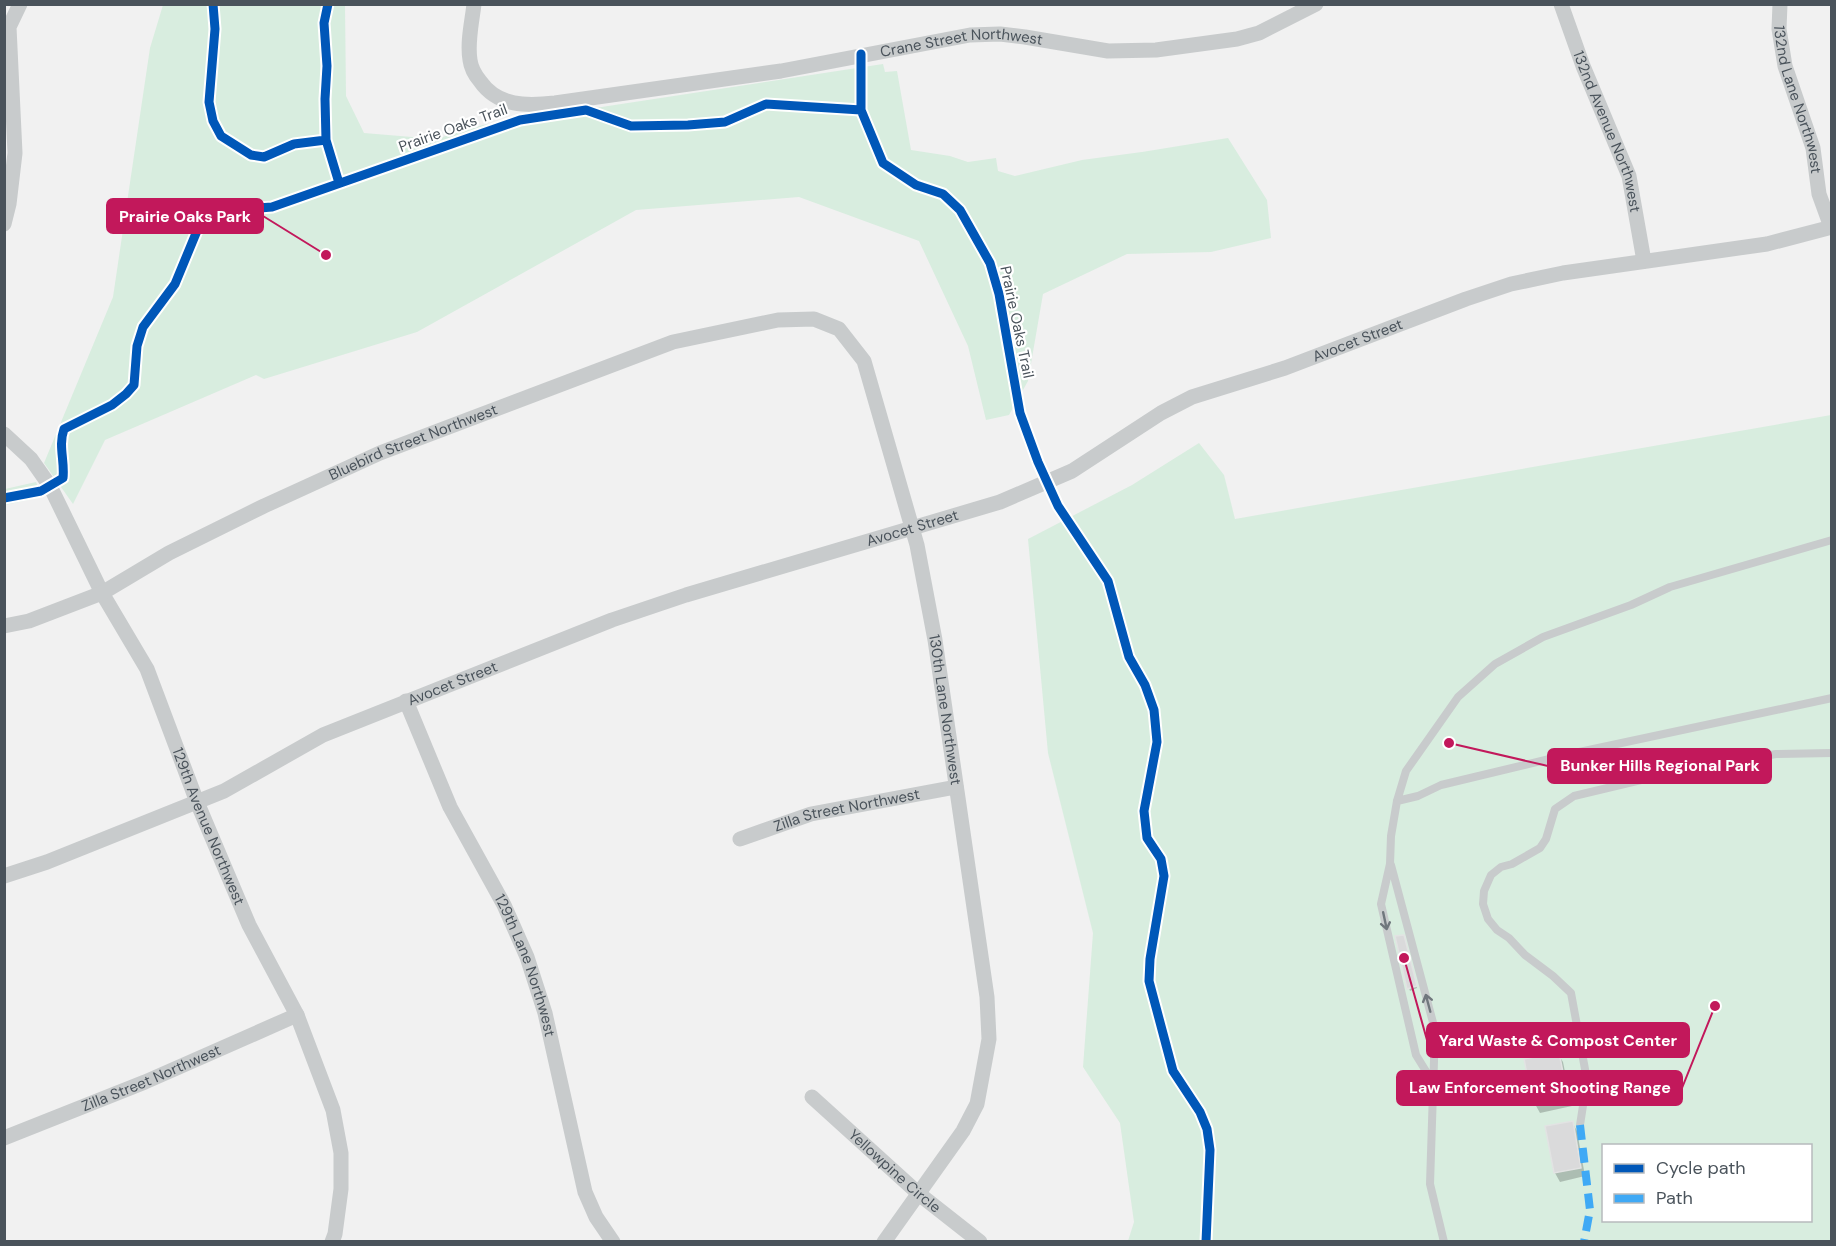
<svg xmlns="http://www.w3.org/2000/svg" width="1836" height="1246" font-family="'DM Sans',sans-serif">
  <rect width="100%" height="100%" fill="#f1f1f1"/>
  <path fill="#d8eddf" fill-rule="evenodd" d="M 163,5 L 345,5 L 346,96 L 364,133 L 436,139 L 483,125 L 883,64 L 885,72 L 897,71 L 911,150 L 950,156 L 968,162 L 996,158 L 998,171 L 1015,176 L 1082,160 L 1142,152 L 1228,138 L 1267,200 L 1271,238 L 1211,252 L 1127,254 L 1043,294 L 1028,381 L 1009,415 L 986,420 L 968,346 L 919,241 L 799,197 L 636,210 L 417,332 L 264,379 L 256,375 L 105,440 L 73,504 L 44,463 L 113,297 L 150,48 Z
    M 1831,415 L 1831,1241 L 1128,1241 L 1134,1222 L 1120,1123 L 1083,1067 L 1093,933 L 1048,753 L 1028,539 L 1132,485 L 1199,443 L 1224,475 L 1235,519 ZM 1604,1146 L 1810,1146 L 1810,1220 L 1604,1220 Z
    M 36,482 L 42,497 L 5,505 L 5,489 Z"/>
  <path fill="#0003" d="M 1397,938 L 1404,939 L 1417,988 L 1410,991 L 1409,988 Z
    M 1558,1054 L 1563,1062 L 1572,1106 L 1540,1113 L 1535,1104 Z
    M 1572,1122 L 1577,1131 L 1585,1176 L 1560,1182 L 1555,1173 Z"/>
  <path fill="#dadadb" stroke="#e2e3e3" stroke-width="1.5" d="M 1404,935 L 1417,986 L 1407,989 L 1395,936 Z
    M 1559,1052 L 1568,1098 L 1533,1105 L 1524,1059 Z
    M 1573,1121 L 1581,1168 L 1554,1173 L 1545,1126 Z"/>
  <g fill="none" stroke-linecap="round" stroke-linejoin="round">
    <path stroke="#c8cbcc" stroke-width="8" d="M 1397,801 L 1418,796 L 1441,785 L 1570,754 L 1832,698
      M 1391,865 L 1435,1030 L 1430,1184 L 1444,1242
      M 1432,1081 L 1416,1055 L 1381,904 L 1390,864 L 1391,836 L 1397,801 L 1406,771 L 1458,697 L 1495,664 L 1543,637 L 1631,605 L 1670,587 L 1832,540
      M 1580,1125 L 1587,1080 L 1571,993 L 1553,976 L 1525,955 L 1509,938 L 1497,930 L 1488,919 L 1483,904 L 1484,891 L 1491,875 L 1501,867 L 1512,864 L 1540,848 L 1546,839 L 1555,809 L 1574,796 L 1683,770 L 1776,754 L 1832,753"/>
    <g stroke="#c8cbcc" stroke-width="15">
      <path id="s1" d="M 474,4 C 472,22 467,42 470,60 C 471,68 475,75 480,81 C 498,107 527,106 555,103 L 781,71 L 970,35 L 1000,34 L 1025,37 L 1108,51 L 1156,50 L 1237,39 L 1259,33 L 1316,4"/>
      <path id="s2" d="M 1561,4 L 1583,66 L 1629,176 L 1644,261"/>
      <path id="s3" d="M 1780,4 L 1779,29 L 1785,66 L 1813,148 L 1819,194 L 1831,227"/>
      <path d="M 4,224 L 9,204 L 15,153 L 9,27 L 20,4"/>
      <path id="s4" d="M 4,434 L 31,459 L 50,486 L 102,593 L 147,669 L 197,802 L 249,925 L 297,1015 L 333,1110 L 341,1153 L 341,1189 L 335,1234 L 332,1242"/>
      <path id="s5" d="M 4,626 L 29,621 L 102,593 L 169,553 L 264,506 L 380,453 L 673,342 L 778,320 L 814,319 L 839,329 L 864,361 L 917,545 L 935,640 L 987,997 L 989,1039 L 977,1104 L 963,1131 L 884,1242"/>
      <path id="s6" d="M 406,701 L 450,807 L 504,905 L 527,957 L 545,1013 L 585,1192 L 596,1217 L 613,1242"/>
      <path id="s7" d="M 740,839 L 811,814 L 956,787"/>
      <path id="s8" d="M 4,876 L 47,862 L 224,791 L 323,735 L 612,620 L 686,595 L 1000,502 L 1072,471 L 1161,413 L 1192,397 L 1285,368 L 1466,299 L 1511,284 L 1563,273 L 1767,244 L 1832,227"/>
      <path id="s9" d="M 812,1097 L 919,1194 L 980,1242"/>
      <path id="s10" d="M 4,1138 L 145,1082 L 297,1015"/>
    </g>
    <path stroke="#3fa9f5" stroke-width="8" stroke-dasharray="15 8" stroke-linecap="butt" d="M 1580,1125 L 1590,1210 L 1584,1242"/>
    <defs>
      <path id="cycleway" d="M 213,4 L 215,29 L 209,102 L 213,121 L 221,136 L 251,155 L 264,157 L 294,144 L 326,140
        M 328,4 L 324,23 L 327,66 L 325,99 L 326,140 L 339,183
        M 861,54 L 861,110 L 883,163 L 916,185 L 943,194 L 960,210 L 990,263 L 999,294 L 1020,413 L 1038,462 L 1058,506 L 1108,581 L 1129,657 L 1145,685 L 1154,710 L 1157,742 L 1144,811 L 1147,838 L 1161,859 L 1164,876 L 1150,959 L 1149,981 L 1173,1071 L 1200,1112 L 1207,1129 L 1210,1150 L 1206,1242
        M 4,498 L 41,491 L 63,478 C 65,461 58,446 64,429 L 112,405 L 126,394 L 134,385 L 137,346 L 143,327 L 175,284 L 199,226 L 212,214 L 233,210 L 272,207 L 520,120 L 586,110 L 631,126 L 688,125 L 725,122 L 766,104 L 861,110"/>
    </defs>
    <use href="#cycleway" stroke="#fff" stroke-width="13"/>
    <use href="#cycleway" stroke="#0057b8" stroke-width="9"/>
  </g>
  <defs><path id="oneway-shaft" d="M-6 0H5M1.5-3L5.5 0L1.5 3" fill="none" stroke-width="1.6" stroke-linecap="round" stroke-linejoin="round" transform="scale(1.5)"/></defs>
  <g stroke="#70777d">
    <use href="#oneway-shaft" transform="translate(1385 921) rotate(78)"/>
    <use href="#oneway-shaft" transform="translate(1428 1003) rotate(-105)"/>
  </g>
  <g text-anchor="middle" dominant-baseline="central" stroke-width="4.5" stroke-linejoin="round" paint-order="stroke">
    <g font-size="15" fill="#4a535b" stroke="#fff">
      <text stroke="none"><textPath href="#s1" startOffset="574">Crane Street Northwest</textPath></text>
      <text stroke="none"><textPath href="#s3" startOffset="98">132nd Lane Northwest</textPath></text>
      <text transform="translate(453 128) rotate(-20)">Prairie Oaks Trail</text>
      <text stroke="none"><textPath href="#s2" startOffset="136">132nd Avenue Northwest</textPath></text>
      <text transform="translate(1017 322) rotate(78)">Prairie Oaks Trail</text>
      <text stroke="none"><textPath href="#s8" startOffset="1461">Avocet Street</textPath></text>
      <text stroke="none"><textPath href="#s5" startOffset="450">Bluebird Street Northwest</textPath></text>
      <text stroke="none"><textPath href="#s8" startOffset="975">Avocet Street</textPath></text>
      <text stroke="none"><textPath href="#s8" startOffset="489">Avocet Street</textPath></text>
      <text stroke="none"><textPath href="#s5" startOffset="1298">130th Lane Northwest</textPath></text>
      <text stroke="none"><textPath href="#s7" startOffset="111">Zilla Street Northwest</textPath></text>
      <text stroke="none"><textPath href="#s4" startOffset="446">129th Avenue Northwest</textPath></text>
      <text stroke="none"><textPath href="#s6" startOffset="291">129th Lane Northwest</textPath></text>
      <text stroke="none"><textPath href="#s10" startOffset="159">Zilla Street Northwest</textPath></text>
      <text stroke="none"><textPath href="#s9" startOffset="111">Yellowpine Circle</textPath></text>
    </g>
  </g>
  <path fill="none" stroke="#c2185b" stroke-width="2" d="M326 255L263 216M1449 743L1548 766M1404 958L1427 1040M1715 1006L1682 1088"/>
  <g fill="#c2185b" stroke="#fff" stroke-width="2">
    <circle cx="326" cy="255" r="6"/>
    <circle cx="1449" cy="743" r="6"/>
    <circle cx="1404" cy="958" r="6"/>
    <circle cx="1715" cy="1006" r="6"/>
  </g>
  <g fill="#c2185b" stroke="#c2185b" stroke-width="2">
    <rect x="107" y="199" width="156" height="34" rx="6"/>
    <rect x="1548" y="749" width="223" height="34" rx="6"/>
    <rect x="1427" y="1023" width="262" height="34" rx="6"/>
    <rect x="1397" y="1071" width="285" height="34" rx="6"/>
  </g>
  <g font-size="16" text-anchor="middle" font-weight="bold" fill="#fff">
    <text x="185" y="222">Prairie Oaks Park</text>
    <text x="1660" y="771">Bunker Hills Regional Park</text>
    <text x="1558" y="1046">Yard Waste &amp; Compost Center</text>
    <text x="1540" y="1093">Law Enforcement Shooting Range</text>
  </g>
  <rect width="1836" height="1246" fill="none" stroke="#4a535b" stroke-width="12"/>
  <rect x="1602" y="1144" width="210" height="78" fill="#ffffff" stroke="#b7babd" stroke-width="1.5"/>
  <rect x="1614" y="1164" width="30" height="9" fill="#0057b8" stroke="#b7babd" stroke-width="1.5"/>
  <text x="1656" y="1174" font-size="18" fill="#4a535b">Cycle path</text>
  <rect x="1614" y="1194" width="30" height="9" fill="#3fa9f5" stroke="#b7babd" stroke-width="1.5"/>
  <text x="1656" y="1204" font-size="18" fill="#4a535b">Path</text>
</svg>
